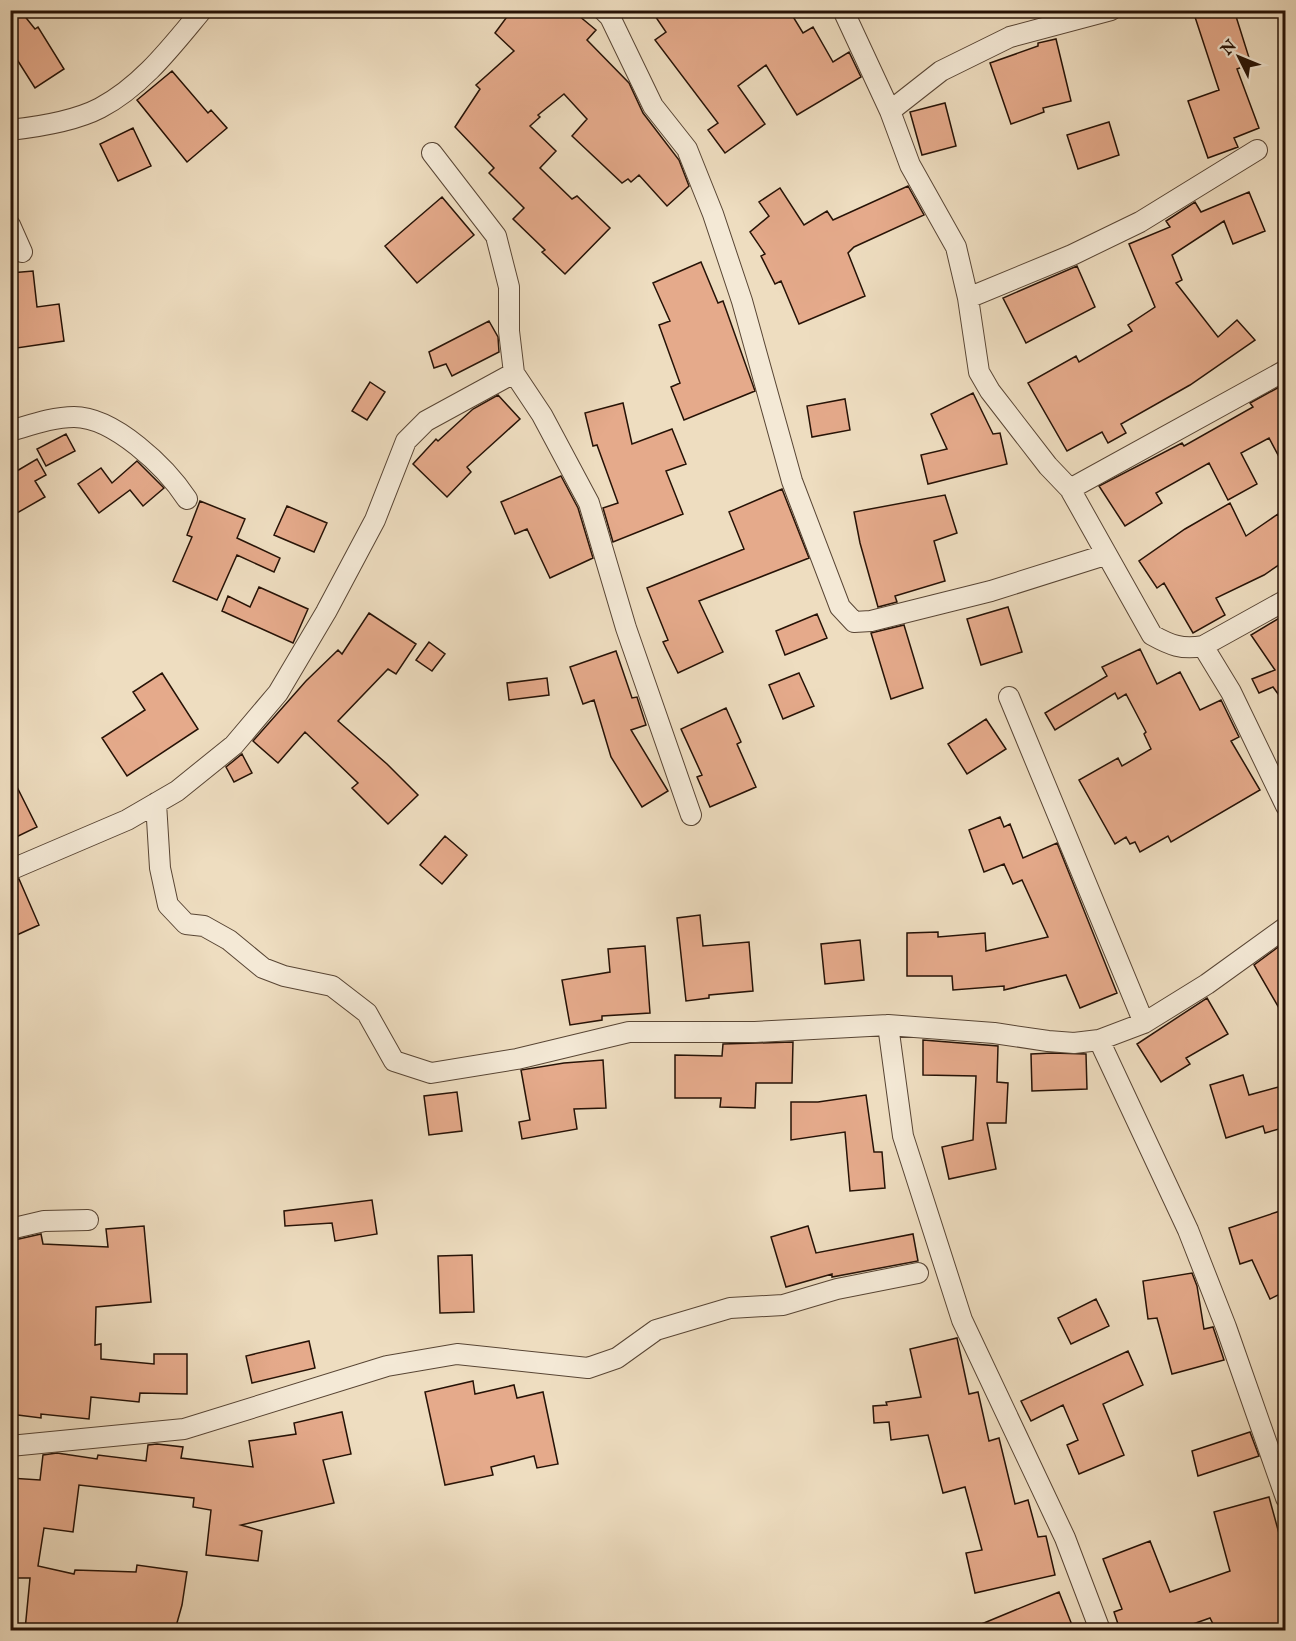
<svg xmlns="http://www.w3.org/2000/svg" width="1296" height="1641" font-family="'IM FELL English',serif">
  <rect width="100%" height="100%" fill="#eeddc0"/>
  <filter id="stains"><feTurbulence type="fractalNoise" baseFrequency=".00333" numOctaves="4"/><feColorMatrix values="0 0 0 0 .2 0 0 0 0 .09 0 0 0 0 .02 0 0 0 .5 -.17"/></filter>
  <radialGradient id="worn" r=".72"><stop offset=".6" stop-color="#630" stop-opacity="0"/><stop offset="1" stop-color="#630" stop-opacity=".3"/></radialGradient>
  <path fill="#e5aa8b" stroke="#261206" stroke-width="1.5" d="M 512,10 L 573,11 L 596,30 L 587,40 L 629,83 L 643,113 L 679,160 L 689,186 L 667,206 L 639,175 L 631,182 L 628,179 L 622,183 L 572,136 L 587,119 L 564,94 L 538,115 L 540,117 L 530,126 L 556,151 L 540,168 L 572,199 L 577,196 L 610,228 L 565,274 L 542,252 L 545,250 L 513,219 L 524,208 L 489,173 L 494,168 L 455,127 L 480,89 L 476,85 L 514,51 L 495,33 Z
    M 651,10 L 789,10 L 803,33 L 813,27 L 833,62 L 849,52 L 861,77 L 797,115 L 766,65 L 738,86 L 765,124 L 725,153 L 708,130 L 718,123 L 655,40 L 666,32 Z
    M 1215,10 L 1234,10 L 1251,64 L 1237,69 L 1259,128 L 1234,138 L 1238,147 L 1208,158 L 1188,101 L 1219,90 L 1195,17 Z
    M 23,14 L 35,29 L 38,27 L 64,69 L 35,88 L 11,50 L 10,23 Z
    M 1056,39 L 1071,101 L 1043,108 L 1044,112 L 1011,124 L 990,63 L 1038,46 L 1038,43 Z
    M 172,71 L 208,113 L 211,110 L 227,128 L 187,162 L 137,100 Z
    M 945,103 L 956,146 L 922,155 L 910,112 Z
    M 1109,122 L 1119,155 L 1078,169 L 1067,135 Z
    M 133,128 L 151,166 L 118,181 L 100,144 Z
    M 908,186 L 924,215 L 854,247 L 848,253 L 865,296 L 799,324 L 781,281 L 775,284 L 761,256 L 765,254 L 750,232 L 769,216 L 759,202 L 780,188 L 804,225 L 827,211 L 833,220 Z
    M 1249,192 L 1265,231 L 1233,244 L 1224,221 L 1172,255 L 1182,280 L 1176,283 L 1218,337 L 1237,320 L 1255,340 L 1190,385 L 1121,424 L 1126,433 L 1108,443 L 1102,432 L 1067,451 L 1028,383 L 1076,356 L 1079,362 L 1132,331 L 1128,325 L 1155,307 L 1129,244 L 1170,227 L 1166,221 L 1195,202 L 1201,212 Z
    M 442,197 L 474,235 L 417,283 L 385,246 Z
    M 701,262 L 718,303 L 723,301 L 755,391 L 684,420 L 671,387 L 680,383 L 659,325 L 670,321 L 653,283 Z
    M 1077,266 L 1095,307 L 1026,343 L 1003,298 Z
    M 33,271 L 37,307 L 59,304 L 64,341 L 10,349 L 10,273 Z
    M 489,321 L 498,337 L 499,352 L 452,376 L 446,364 L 434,368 L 429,352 Z
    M 370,382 L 385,392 L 367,420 L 352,411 Z
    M 1281,386 L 1286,394 L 1286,470 L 1269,438 L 1241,453 L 1257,484 L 1228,500 L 1209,463 L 1156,493 L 1162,503 L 1125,526 L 1099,486 L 1182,443 L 1184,446 L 1253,407 L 1250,403 Z
    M 973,393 L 993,434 L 1000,433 L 1007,464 L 928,484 L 921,455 L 947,449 L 931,414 Z
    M 498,395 L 520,419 L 467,467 L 471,472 L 447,497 L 413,464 L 436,439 L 438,441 L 473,409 Z
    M 845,399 L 850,430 L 812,437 L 807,406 Z
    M 623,403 L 632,444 L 672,429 L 686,464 L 666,471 L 683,514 L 613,542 L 603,508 L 618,503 L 597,445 L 593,446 L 585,413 Z
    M 66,434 L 75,451 L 46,466 L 37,449 Z
    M 37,459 L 46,475 L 35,481 L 45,497 L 10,517 L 10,475 Z
    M 137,461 L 164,488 L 143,506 L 130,490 L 99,513 L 78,484 L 101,468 L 112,483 Z
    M 561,476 L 578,508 L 593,558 L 550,578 L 527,529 L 515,534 L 501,502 Z
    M 782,489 L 809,558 L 699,601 L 723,652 L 678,673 L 663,642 L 668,640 L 647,588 L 744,549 L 729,512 Z
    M 945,495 L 957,533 L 934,541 L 945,581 L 895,596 L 897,602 L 878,607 L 860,543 L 854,512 Z
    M 200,501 L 245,519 L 237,538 L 280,558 L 274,572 L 237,555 L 217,600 L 173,581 L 192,537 L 187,535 Z
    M 1230,503 L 1246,536 L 1278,514 L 1286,526 L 1286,560 L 1264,575 L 1216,598 L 1225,615 L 1193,633 L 1164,583 L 1157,588 L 1139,561 L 1185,529 Z
    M 287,506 L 327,523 L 314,552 L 274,535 Z
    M 259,587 L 308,609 L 293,643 L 222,611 L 228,596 L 250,607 Z
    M 1008,607 L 1022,652 L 981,665 L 967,619 Z
    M 369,613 L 416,644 L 396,674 L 388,669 L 338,721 L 387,764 L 418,795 L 388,824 L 352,788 L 358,783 L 305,732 L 278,763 L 253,741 L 306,681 L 338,650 L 342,654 Z
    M 817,614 L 827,638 L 785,655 L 776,631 Z
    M 1286,614 L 1286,705 L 1273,687 L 1259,693 L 1252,679 L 1275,670 L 1251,635 Z
    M 904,625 L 923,688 L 891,699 L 871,633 Z
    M 429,642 L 445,654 L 432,671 L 416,660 Z
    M 1140,649 L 1157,684 L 1180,672 L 1200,710 L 1221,700 L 1239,737 L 1231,741 L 1260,790 L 1171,842 L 1168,836 L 1140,852 L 1135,842 L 1130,844 L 1126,837 L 1115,844 L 1079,780 L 1118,758 L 1122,766 L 1151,749 L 1144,734 L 1146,732 L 1126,694 L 1118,699 L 1115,693 L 1055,730 L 1045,713 L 1107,676 L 1102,667 Z
    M 616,651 L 632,698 L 637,697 L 646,725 L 631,730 L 668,791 L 642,807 L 611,757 L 594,700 L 583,704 L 570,667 Z
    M 162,673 L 198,729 L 127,776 L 102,738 L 145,710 L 133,692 Z
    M 799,673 L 814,706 L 783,719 L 769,685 Z
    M 547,678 L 549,695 L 509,700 L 507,683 Z
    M 726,708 L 741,742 L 737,744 L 756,787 L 710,807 L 697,777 L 702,775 L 681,729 Z
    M 986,719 L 1006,749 L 967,774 L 948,744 Z
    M 242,754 L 252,773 L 234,782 L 226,767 Z
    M 10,773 L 37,827 L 10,840 Z
    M 1000,817 L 1004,827 L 1010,824 L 1023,858 L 1057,843 L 1117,993 L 1080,1008 L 1066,975 L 1004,990 L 1004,986 L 953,990 L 952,976 L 907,976 L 907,933 L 938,932 L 938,937 L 985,933 L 986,951 L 1048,937 L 1022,880 L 1013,884 L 1004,864 L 984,872 L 969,830 Z
    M 445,836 L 467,855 L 442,884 L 420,865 Z
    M 19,879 L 39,925 L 10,938 L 10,882 Z
    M 700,915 L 703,946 L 749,942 L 753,991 L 709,995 L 709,998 L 686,1001 L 677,918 Z
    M 860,940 L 864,980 L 825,984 L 821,944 Z
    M 1285,942 L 1286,942 L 1286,1020 L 1254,965 Z
    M 645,946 L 650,1013 L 602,1016 L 602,1020 L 570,1025 L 562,980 L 610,972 L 608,949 Z
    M 1207,998 L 1228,1034 L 1186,1058 L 1190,1064 L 1161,1082 L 1137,1044 Z
    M 923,1040 L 998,1046 L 997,1082 L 1008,1083 L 1006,1123 L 987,1123 L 996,1169 L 949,1179 L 942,1147 L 973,1140 L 976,1076 L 923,1075 Z
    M 793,1042 L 792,1083 L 756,1083 L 755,1108 L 720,1107 L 721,1098 L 675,1098 L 675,1055 L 722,1056 L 723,1044 Z
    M 1052,1053 L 1086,1054 L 1087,1089 L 1032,1091 L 1031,1054 Z
    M 603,1060 L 606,1108 L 574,1109 L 577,1129 L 522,1139 L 519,1122 L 530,1120 L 521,1070 L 564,1063 Z
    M 1243,1075 L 1249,1095 L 1286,1085 L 1286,1127 L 1265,1133 L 1263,1126 L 1226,1138 L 1210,1085 Z
    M 457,1092 L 462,1131 L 429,1135 L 424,1096 Z
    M 866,1095 L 874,1152 L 882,1152 L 885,1188 L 850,1191 L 845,1132 L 791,1140 L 791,1102 L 818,1102 Z
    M 372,1200 L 377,1234 L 335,1241 L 332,1223 L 285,1226 L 284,1211 Z
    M 1280,1211 L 1286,1227 L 1286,1291 L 1270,1299 L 1252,1260 L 1240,1264 L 1229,1228 Z
    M 144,1226 L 151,1302 L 96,1307 L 95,1345 L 101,1344 L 101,1359 L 154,1364 L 154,1354 L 187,1354 L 187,1394 L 140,1393 L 139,1402 L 91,1397 L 89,1419 L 41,1414 L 41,1418 L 10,1414 L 10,1335 L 14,1335 L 13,1296 L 16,1296 L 10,1265 L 10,1241 L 41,1234 L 43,1244 L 108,1247 L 106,1229 Z
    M 808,1226 L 816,1253 L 913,1234 L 918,1261 L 832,1277 L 832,1274 L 786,1287 L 771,1237 Z
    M 472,1255 L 474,1312 L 440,1313 L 438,1256 Z
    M 1192,1273 L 1197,1286 L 1204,1329 L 1213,1327 L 1224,1360 L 1172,1374 L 1157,1318 L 1148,1319 L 1143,1281 Z
    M 1096,1299 L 1109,1326 L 1071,1344 L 1058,1318 Z
    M 957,1338 L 969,1394 L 978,1392 L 989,1441 L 999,1438 L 1015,1504 L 1028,1500 L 1038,1537 L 1046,1536 L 1055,1575 L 975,1593 L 966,1553 L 982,1550 L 965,1487 L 943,1493 L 928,1435 L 891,1440 L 889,1422 L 874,1423 L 873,1406 L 887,1405 L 886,1402 L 921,1397 L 910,1349 Z
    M 309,1341 L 315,1368 L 252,1383 L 246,1356 Z
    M 1128,1351 L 1143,1385 L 1103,1404 L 1124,1455 L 1079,1474 L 1067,1445 L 1078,1440 L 1063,1405 L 1031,1421 L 1021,1401 Z
    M 473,1381 L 475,1394 L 514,1385 L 517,1398 L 543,1392 L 558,1464 L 537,1468 L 534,1456 L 491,1467 L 493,1475 L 445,1485 L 425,1392 Z
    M 342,1412 L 351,1454 L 323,1460 L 334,1503 L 241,1525 L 262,1531 L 258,1561 L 206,1555 L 211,1510 L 193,1507 L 194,1498 L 79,1485 L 73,1532 L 44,1528 L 38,1566 L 74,1574 L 75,1570 L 136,1572 L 137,1565 L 187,1572 L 182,1605 L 175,1630 L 25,1630 L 30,1578 L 10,1578 L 10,1478 L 40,1480 L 43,1455 L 57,1453 L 97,1459 L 98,1455 L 146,1461 L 148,1445 L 157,1444 L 183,1447 L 181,1458 L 253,1467 L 249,1441 L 296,1434 L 294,1423 Z
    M 1250,1432 L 1259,1456 L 1198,1476 L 1192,1451 Z
    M 1269,1497 L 1286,1559 L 1286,1630 L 1216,1630 L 1210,1618 L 1176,1630 L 1120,1630 L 1114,1612 L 1122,1609 L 1103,1559 L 1150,1541 L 1170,1592 L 1230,1571 L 1214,1512 Z
    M 1059,1592 L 1072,1625 L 1059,1630 L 967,1630 Z"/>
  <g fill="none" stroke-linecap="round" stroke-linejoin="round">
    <defs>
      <path id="minor" d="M 603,10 L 610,17 L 653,106 L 687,149 L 713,214 L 742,301 L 792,481 L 840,607 L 854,622 L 871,621 L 991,591 L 1105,555
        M 843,10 L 890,111 L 910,165 L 956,247 L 968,298 L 979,372 L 990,391 L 1048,466 L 1070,489 L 1152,635 C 1170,645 1182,650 1203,646 L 1231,692 L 1286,806
        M 890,111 L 941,71 L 1010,37 L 1111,10
        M 10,130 C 37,127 75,121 100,108 C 142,86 172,46 202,10
        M 432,153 L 496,236 L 509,287 L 509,331 L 514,373 L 542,415 L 589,503 L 626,628 L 691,815
        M 10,225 L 22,252
        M 968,298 L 1072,255 L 1140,222 L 1257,150
        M 10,431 C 31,425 53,417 74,417 C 114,417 166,467 187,499
        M 1070,489 L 1286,370
        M 1203,646 L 1286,600
        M 1009,697 L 1144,1023
        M 156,803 L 160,868 L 168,905 L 186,924 L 204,926 L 229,940 L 263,968 L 284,976 L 332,986 L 367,1013 L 394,1061 L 431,1073 L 517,1059 L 629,1032 L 755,1032 L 888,1025 L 994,1033 L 1048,1041 L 1074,1043 L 1099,1040 L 1144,1023 L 1207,984 L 1286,927
        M 10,870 L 127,820 L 177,791 L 234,745 L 278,693 L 326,612 L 375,520 L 406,441 L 426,421 L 514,373
        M 888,1025 L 903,1136 L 962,1320 L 1065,1538 L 1100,1630
        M 1099,1040 L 1188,1230 L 1226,1327 L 1286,1498
        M 10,1229 L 44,1221 L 88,1220
        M 10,1446 L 184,1429 L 387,1366 L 457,1354 L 588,1368 L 617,1358 L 656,1330 L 730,1308 L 783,1305 L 837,1289 L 918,1273"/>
    </defs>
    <use href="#minor" stroke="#584534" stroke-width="22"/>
    <use href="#minor" stroke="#f4e9d6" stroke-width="20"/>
  </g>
  <rect width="1296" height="1641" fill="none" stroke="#eeddc0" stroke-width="36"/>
  <rect x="12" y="12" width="1272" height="1617" fill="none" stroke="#261206" stroke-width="3"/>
  <rect x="18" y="18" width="1260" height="1605" fill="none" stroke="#261206" stroke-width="1.5"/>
  <g transform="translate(1239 57) rotate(313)" stroke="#f4e9d6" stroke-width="4.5" paint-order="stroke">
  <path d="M0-4.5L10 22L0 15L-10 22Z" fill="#261206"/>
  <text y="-9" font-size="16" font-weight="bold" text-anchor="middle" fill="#261206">N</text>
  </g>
  <rect width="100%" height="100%" filter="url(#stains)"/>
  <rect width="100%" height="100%" fill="url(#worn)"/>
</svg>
